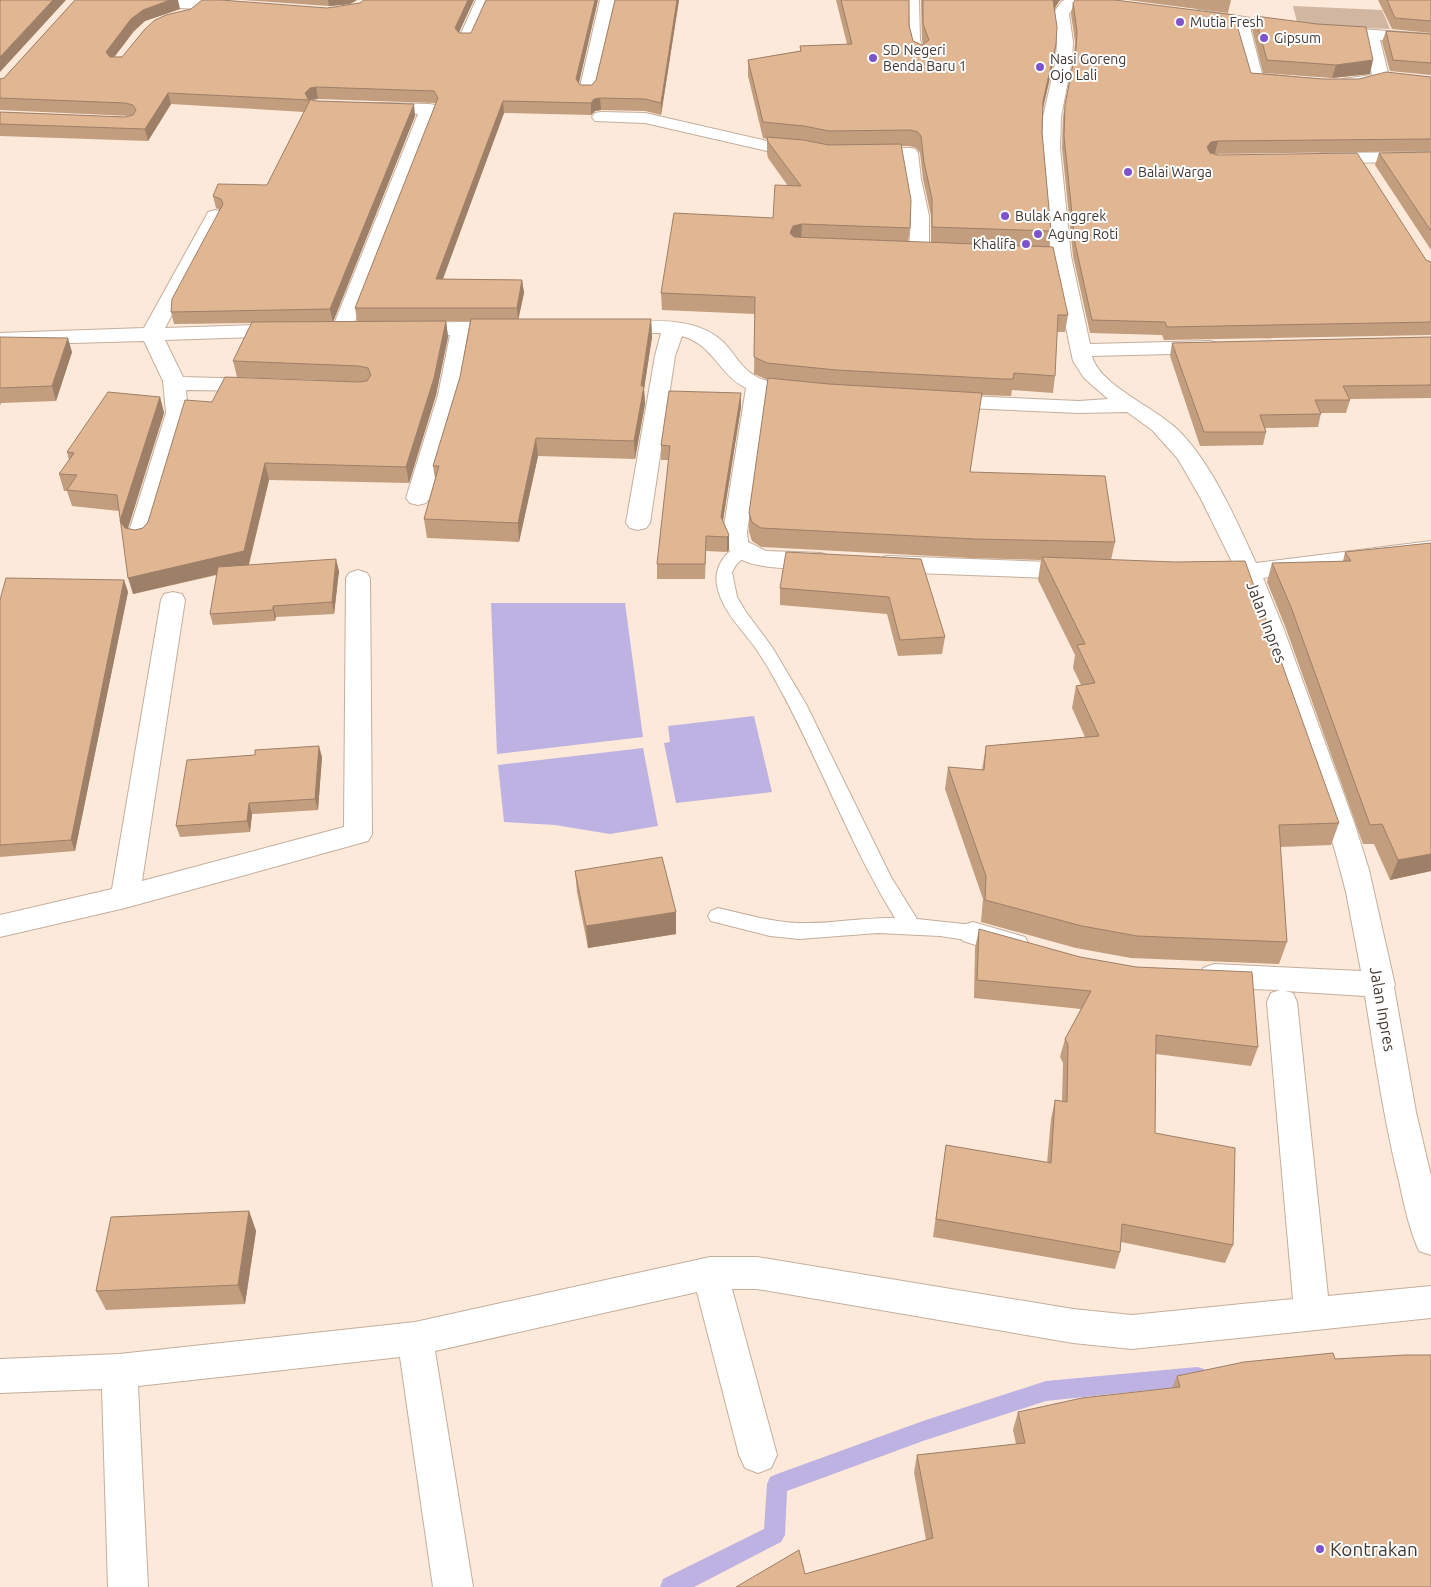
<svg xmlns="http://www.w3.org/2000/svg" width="1431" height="1587" font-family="Ubuntu,sans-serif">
  <rect width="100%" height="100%" fill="#fce9da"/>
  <path fill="#d1b6a2" d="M 1293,6 L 1382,10 L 1390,29 L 1298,26 Z"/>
  <path fill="#beb2e3" d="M 491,603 L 625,603 L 643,737 L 497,754 Z
    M 754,716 L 772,792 L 676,803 L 664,743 L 670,742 L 668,726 Z
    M 643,748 L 658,826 L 610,834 L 555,825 L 504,822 L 498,765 Z"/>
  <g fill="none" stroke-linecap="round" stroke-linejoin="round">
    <path fill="#beb2e3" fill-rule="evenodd" d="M 1197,1367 L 1204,1369 L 1207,1376 L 1204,1383 L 1197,1385 L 1046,1401 L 923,1441 L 787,1491 L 785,1535 L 781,1542 L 694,1587 L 660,1587 L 663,1579 L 764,1529 L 767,1484 L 770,1477 L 777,1474 L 923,1421 L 1046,1381 Z"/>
    <defs>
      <path id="service" d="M 909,0 L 919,0 L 920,40 L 926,56 L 920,59 L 914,56 L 910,40 Z
        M 743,545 L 749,546 L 751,550 L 736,565 L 732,572 L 737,597 L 746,612 L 772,647 L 806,704 L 891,877 L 917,919 L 973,925 L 980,927 L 983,933 L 980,939 L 973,941 L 940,936 L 878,933 L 799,939 L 770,936 L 711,921 L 708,916 L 711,911 L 718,908 C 744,914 771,922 798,923 C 831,924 863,917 895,918 C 848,842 818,756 774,678 C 768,667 761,656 754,646 C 740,627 721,609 717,585 C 714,568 725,549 743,545 Z"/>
      <path id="minor" d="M 117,0 L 211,0 L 241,3 L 243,6 L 241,9 L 235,11 L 125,5 L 120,3 Z
        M 476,0 L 492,0 L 472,43 L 460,43 L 458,40 Z
        M 600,0 L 616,0 L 595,91 L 593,95 L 581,95 L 579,91 Z
        M 1065,0 L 1085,0 L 1073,8 L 1069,14 L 1073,42 L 1072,60 L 1061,117 L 1060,148 L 1071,256 L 1090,344 L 1210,341 L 1217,343 L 1220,347 L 1217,351 L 1210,353 L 1092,356 C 1098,384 1157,409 1177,429 C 1212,463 1236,520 1256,563 L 1431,541 L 1431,555 L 1263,578 L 1283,627 L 1355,825 L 1369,870 L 1395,985 L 1394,987 L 1416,1112 L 1431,1176 L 1431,1255 L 1419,1251 C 1409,1229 1404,1204 1399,1181 C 1384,1120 1375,1058 1365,996 L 1285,991 L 1293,993 L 1297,1002 L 1328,1296 L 1431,1286 L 1431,1318 L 1132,1349 L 1073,1343 L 757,1289 L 732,1289 L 777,1455 L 771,1468 L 758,1473 L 745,1468 L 739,1455 L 697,1292 L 435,1351 L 473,1587 L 433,1587 L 400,1357 L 138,1386 L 148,1587 L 108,1587 L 102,1389 L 0,1393 L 0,1359 L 119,1354 L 415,1322 L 710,1257 L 757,1257 L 1073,1309 L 1132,1315 L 1293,1299 L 1267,1002 L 1271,993 L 1280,990 L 1214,988 L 1203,984 L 1199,976 L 1203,968 L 1214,964 L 1361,971 L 1346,892 L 1334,847 L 1250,605 L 1240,581 L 1232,582 L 1223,579 L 1220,574 L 1223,569 L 1234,566 L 1201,499 L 1178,459 L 1152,430 L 1127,412 L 1079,413 L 944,407 L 936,406 L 933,401 L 936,396 L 944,395 L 1079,401 L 1108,399 L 1084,378 L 1073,361 L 1051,256 L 1042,148 L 1043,117 L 1056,60 L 1057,42 L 1053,14 L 1061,2 Z
        M 1199,10 L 1296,25 L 1298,28 L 1296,31 L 1290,33 L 1250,27 L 1262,74 L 1292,77 L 1294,81 L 1292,85 L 1286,86 L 1249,83 L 1233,25 L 1193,18 L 1191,15 L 1193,12 Z
        M 1330,27 L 1431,34 L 1431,44 L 1380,40 L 1389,77 C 1380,90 1357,90 1343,87 L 1341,83 L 1343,79 L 1372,75 L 1364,39 L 1324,35 L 1322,32 L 1324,29 Z
        M 377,103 L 429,104 L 435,105 L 438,109 L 352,329 L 349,333 L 342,335 L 335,333 L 332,329 L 418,114 L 371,112 L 368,108 L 371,104 Z
        M 601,112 L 645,113 L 767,141 L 809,145 L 812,149 L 809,153 L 803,154 L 767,151 L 645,123 L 595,121 L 592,117 L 595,113 Z
        M 909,148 L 915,149 L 918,153 L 921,179 L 929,216 L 929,252 L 926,256 L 919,258 L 912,256 L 909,252 L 911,216 L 901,159 L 860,158 L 857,154 L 860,150 L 866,149 Z
        M 1431,152 L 1431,162 L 1323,163 L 1317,162 L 1314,158 L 1317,154 L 1323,153 Z
        M 215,210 L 222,212 L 224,216 L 165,328 L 285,324 L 292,326 L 295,330 L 292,334 L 285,336 L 165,340 L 183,377 L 260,379 L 268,380 L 271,385 L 268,390 L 260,391 L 186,390 L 188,413 L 151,538 L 147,543 L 139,545 L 131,543 L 127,538 L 166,413 L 163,381 L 144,341 L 0,345 L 0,333 L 144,328 L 206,216 L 208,212 Z
        M 613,321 C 647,321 694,316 721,340 C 734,351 740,368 755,376 C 772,386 793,383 812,387 L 815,392 L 812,397 L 804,398 L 767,394 L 747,532 L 748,542 L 766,551 L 821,553 L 829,556 L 833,561 L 829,566 L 821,569 C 796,568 741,572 727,547 C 724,543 724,537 723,532 L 746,388 C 719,375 714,345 682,336 L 675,356 L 650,523 L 646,528 L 638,530 L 630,528 L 626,523 L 655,356 L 661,333 L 613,333 L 606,331 L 603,327 L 606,323 Z
        M 462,322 L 505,322 L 512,324 L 515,328 L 512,332 L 471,334 L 460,395 L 430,498 L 426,503 L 418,505 L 410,503 L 406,498 L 438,395 L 450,335 L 408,335 L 401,333 L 398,329 L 401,325 L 408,323 Z
        M 887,556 L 1076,563 L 1085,566 L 1088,571 L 1085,576 L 1076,579 L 887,572 L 879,569 L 875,564 L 879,559 Z
        M 358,570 L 367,573 L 370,578 L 372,834 L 368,841 L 125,908 L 0,937 L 0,915 L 112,889 L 161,600 L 164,594 L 173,592 L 182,594 L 185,600 L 142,881 L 344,827 L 346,578 L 349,573 Z
        M 973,922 L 1025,937 L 1029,945 L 1025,953 L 1014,957 L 963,941 L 958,933 L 963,925 Z"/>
    </defs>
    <use href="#service" stroke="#c4ae9c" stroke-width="2"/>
    <use href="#minor" stroke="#c4ae9c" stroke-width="2"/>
    <use href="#service" fill="#fff" fill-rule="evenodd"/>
    <use href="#minor" fill="#fff" fill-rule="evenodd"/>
  </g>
  <path fill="#c29d7e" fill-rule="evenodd" d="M 75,0 L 180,9 L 145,21 L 134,31 L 114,57 L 459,33 L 471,33 L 598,0 L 579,83 L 580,85 L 592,85 L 596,80 L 615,0 L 679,0 L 661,115 L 645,111 L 601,110 L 595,111 L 591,115 L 504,113 L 443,279 L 522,280 L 524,293 L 518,319 L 651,319 L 652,337 L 644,389 L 645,404 L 635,459 L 538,456 L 519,542 L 427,538 L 424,519 L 435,479 L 433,466 L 460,377 L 470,321 L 446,321 L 448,337 L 436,395 L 409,483 L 269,480 L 249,565 L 339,571 L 334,614 L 276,617 L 275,621 L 213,625 L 210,614 L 217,575 L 133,594 L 119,511 L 72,506 L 67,491 L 64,491 L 59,474 L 69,460 L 67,452 L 160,397 L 164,413 L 128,529 L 135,530 L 143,528 L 148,522 L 212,402 L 317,380 L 237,377 L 233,361 L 252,323 L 174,324 L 171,312 L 220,210 L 216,208 L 213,196 L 267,185 L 304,112 L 171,104 L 148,141 L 0,136 L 0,112 L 125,117 L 130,116 L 0,110 L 0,79 L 4,78 ZM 318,99 L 435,103 L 436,104 L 355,308 L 357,321 L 435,321 L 333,322 L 415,116 L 312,100 Z
    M 243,0 L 357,0 L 350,4 L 329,6 Z
    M 836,0 L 909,0 L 909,25 L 913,41 L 922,45 L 923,44 L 922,40 L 921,0 L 1061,0 L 1059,1 L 1055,9 L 1056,44 L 1054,60 L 1043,108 L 1042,132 L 1051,231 L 1049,247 L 1068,315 L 1065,332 L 1057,332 L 1055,376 L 1053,393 L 1012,390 L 1011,396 L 981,395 L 970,472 L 1115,542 L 1111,560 L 1339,823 L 1331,845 L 1280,847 L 1287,942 L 1279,964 L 1131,958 L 1076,948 L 981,922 L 983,899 L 945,789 L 948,767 L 982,770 L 986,746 L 1085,737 L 1072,708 L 1076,686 L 1081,685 L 1073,668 L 1075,655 L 1038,580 L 1041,560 L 971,558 L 761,547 L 752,541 L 749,532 L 749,513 L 768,380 L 754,374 L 755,314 L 662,310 L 661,293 L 773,218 L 788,186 L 768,158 L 767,153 L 767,139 L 763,138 L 748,76 L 748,60 L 800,51 L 800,46 L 847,44 ZM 901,146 L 909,146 L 916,148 L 920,153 L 923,179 L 931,216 L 931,243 L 908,242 L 910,228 Z
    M 1128,0 L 1231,0 L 1228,13 Z
    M 1378,0 L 1431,0 L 1431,33 L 1392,29 Z
    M 1073,3 L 1251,73 L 1323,79 L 1359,79 L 1431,77 L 1431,151 L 1212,154 L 1426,260 L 1431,262 L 1431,335 L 1164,340 L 1162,335 L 1090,333 L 1073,256 L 1062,148 L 1063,117 L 1074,56 L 1075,42 L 1071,14 Z
    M 1255,16 L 1370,74 L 1332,78 L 1263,73 L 1252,29 Z
    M 1386,31 L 1431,34 L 1431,75 L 1390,71 L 1382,42 Z
    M 1431,152 L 1431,250 L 1375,165 L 1379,153 Z
    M 0,337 L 72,352 L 56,401 L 1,403 L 0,406 Z
    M 1431,337 L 1431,398 L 1349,399 L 1350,400 L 1346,413 L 1321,413 L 1318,427 L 1265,428 L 1266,432 L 1263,445 L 1200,446 L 1170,356 L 1172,343 Z
    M 741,407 L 723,521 L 729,535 L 729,550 L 727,552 L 706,551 L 705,579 L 657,579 L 657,564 L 669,460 L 661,460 L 661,445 Z
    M 1431,543 L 1431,871 L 1390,880 L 1374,844 L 1363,844 L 1285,626 L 1267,582 L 1272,563 L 1343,561 L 1345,552 Z
    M 921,559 L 945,637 L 942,654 L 898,656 L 887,614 L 780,605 L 780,588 Z
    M 124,580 L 128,592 L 75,851 L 0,857 L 0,600 Z
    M 322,757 L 318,810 L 252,814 L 250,832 L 180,837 L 176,826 Z
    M 575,871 L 676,934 L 588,948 L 577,892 Z
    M 979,929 L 1258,1047 L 1251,1066 L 1156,1054 L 1155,1133 L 1233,1245 L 1225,1263 L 1121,1242 L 1120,1252 L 1115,1269 L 933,1237 L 946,1145 L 1047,1163 L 1051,1119 L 1055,1100 L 1062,1102 L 1063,1063 L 1060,1057 L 1065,1039 L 1081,1009 L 974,998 L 975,948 Z
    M 249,1211 L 256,1231 L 245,1304 L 106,1310 L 96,1291 Z
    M 1335,1359 L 1431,1587 L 805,1574 L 926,1540 L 914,1472 L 917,1455 L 1016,1444 L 1013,1430 L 1018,1412 L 1172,1388 L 1177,1376 Z"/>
  <path fill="#9e7f67" d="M 53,0 L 66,0 L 0,72 L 0,57 Z
    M 170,0 L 178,0 L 180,9 L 145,21 L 134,31 L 109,64 L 106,52 L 131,19 L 143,10 Z
    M 328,0 L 357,0 L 350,4 L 329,6 Z
    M 468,0 L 474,0 L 456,39 L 455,28 Z
    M 595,0 L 598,0 L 577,91 L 576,79 Z
    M 677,0 L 679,0 L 661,115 L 661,103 Z
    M 1053,0 L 1061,0 L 1059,1 L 1051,14 Z
    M 1056,44 L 1054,60 L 1041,117 L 1043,101 Z
    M 1373,60 L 1370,74 L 1332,78 L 1336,65 Z
    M 316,87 L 318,99 L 307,100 L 305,93 L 310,88 Z
    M 168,93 L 171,104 L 148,141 L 145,129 Z
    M 600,98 L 601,110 L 595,111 L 591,115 L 591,103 L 594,99 Z
    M 503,101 L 504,113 L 438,292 L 436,279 Z
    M 414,104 L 415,116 L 333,322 L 330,309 Z
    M 1218,141 L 1215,153 L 1209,154 L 1207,147 L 1211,142 Z
    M 802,224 L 801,240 L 790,249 L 790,233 L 793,226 Z
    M 522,280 L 524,293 L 518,321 L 517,308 Z
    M 651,319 L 652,337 L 644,389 L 645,404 L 635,459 L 634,441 Z
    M 446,321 L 448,337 L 436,395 L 409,483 L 406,467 Z
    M 68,338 L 72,352 L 56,401 L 52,386 Z
    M 741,393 L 741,407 L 721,532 L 721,517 Z
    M 160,397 L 164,413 L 125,537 L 120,521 Z
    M 536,438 L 538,456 L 519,542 L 518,523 Z
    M 265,463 L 269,480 L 248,567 L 133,594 L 128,578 Z
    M 729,535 L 729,550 L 727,552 L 727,537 Z
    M 336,559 L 339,571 L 334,614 L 332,602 Z
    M 124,580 L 128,592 L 75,851 L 71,840 Z
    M 273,606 L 276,617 L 275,621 L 273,610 Z
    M 319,746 L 322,757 L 318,810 L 315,799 Z
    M 249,803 L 252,814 L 250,832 L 247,821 Z
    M 1431,854 L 1431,871 L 1390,880 L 1398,860 Z
    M 676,912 L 676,934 L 588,948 L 586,926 Z
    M 249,1211 L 256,1231 L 245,1304 L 238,1285 Z"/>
  <path fill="#e1b693" stroke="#9e7f67" d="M 0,0 L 53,0 L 0,57 Z
    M 75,0 L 170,0 L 143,10 L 131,19 L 106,52 L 110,57 L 122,57 L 145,29 L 155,20 L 166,15 L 191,9 L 202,0 L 221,0 L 327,8 L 360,3 L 364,0 L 468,0 L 455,28 L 459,33 L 471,33 L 486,0 L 595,0 L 576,79 L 580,85 L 592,85 L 596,80 L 615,0 L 677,0 L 661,103 L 645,99 L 600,98 L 594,99 L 591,103 L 503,101 L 436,279 L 522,280 L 517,308 L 355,308 L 438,98 L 434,91 L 316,87 L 310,88 L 305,93 L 308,99 L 316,101 L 414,104 L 330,309 L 171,312 L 172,299 L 223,204 L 221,199 L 213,196 L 218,184 L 267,185 L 310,100 L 168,93 L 145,129 L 0,124 L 0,112 L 125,117 L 133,115 L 136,110 L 133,105 L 125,103 L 0,98 L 0,79 L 4,78 Z
    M 841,0 L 909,0 L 909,25 L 913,41 L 922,45 L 929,40 L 923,24 L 923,0 L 1053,0 L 1057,27 L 1056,44 L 1043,101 L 1042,132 L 1051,231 L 932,227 L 932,199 L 924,162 L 921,136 L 918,132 L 910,130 L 829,131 L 804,126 L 763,122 L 748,60 L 801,51 L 800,46 L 852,44 Z
    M 1075,0 L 1115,0 L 1234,15 L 1251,73 L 1323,79 L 1359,79 L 1386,72 L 1431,77 L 1431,139 L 1218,141 L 1211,142 L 1207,147 L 1210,153 L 1218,155 L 1357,153 L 1426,260 L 1431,262 L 1431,322 L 1167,327 L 1165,322 L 1092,320 L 1075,243 L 1064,136 L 1065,105 L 1076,49 L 1077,31 L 1073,3 Z
    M 1387,0 L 1431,0 L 1431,21 L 1395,18 Z
    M 1255,16 L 1317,24 L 1366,27 L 1373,60 L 1336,65 L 1267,60 Z
    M 1386,31 L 1431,34 L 1431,63 L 1393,60 Z
    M 767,137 L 803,140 L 829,145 L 901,144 L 911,200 L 910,228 L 802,224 L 793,226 L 790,233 L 794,237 L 1053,247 L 1068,315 L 1058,315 L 1055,376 L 1014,373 L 1013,379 L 1003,379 L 836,370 L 767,363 L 754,357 L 755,297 L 661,293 L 674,213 L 773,218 L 775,185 L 801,186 L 768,142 Z
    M 1431,152 L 1431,231 L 1379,153 Z
    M 471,319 L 651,319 L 641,386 L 644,386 L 634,441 L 536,438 L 518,523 L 424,519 L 439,466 L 433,466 L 460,377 Z
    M 446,321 L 434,378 L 406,467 L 265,463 L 244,551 L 128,578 L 117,495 L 67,490 L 77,475 L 59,474 L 74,453 L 67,452 L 108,392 L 160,397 L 120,521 L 125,528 L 135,530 L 143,528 L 148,522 L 185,400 L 212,402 L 225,377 L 358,382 L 367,381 L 371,375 L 368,368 L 359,366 L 233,361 L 252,322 Z
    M 0,337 L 68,338 L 52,386 L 0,388 Z
    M 1431,337 L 1431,385 L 1343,386 L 1350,400 L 1315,400 L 1321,414 L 1260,415 L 1266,432 L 1204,432 L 1172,343 Z
    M 768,378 L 829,384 L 982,393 L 970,472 L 1105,476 L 1115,542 L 974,539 L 761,528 L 752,522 L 749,513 Z
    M 669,391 L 741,393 L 721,517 L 729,535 L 727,537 L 706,536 L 705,564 L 657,564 L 670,446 L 661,445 Z
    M 1431,543 L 1431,854 L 1398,860 L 1382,824 L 1370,825 L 1291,607 L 1272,563 L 1351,561 L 1345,552 Z
    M 786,552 L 921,559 L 945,637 L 900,640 L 889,597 L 780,588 Z
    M 1042,557 L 1175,562 L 1245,561 L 1339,823 L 1279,825 L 1287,942 L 1137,936 L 1082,926 L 985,900 L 986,876 L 948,767 L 984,770 L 986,746 L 1099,736 L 1076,686 L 1095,683 L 1077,645 L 1085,644 Z
    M 336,559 L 332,602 L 273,606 L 273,610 L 210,614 L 218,567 Z
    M 6,578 L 124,580 L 71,840 L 0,845 L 0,600 Z
    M 319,746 L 315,799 L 249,803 L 247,821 L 176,826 L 187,760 L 255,755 L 255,750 Z
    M 662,857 L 676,912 L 586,926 L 575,871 Z
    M 979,929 L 1080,957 L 1136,967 L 1252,972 L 1258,1047 L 1156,1035 L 1155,1133 L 1235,1148 L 1233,1245 L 1122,1224 L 1120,1252 L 936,1219 L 946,1145 L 1051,1163 L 1055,1100 L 1067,1102 L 1068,1045 L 1065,1039 L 1091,991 L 977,980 Z
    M 249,1211 L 238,1285 L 96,1291 L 111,1217 Z
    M 1333,1353 L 1335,1359 L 1405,1355 L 1431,1355 L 1431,1587 L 736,1587 L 799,1550 L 805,1574 L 933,1538 L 917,1455 L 1025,1443 L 1018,1412 L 1082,1398 L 1180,1387 L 1177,1376 L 1244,1362 Z"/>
  <g fill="#7d54cd" stroke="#fff" stroke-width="2">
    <circle cx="1180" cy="22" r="5"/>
    <circle cx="1264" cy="38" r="5"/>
    <circle cx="873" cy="58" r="5"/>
    <circle cx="1040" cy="67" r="5"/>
    <circle cx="1128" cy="172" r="5"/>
    <circle cx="1005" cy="216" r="5"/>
    <circle cx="1038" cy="234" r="5"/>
    <circle cx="1026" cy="244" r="5"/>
    <circle cx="1320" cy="1549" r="5"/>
  </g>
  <g text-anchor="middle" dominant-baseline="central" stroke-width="4" stroke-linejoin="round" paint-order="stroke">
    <g font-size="14" fill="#403730" stroke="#fff" text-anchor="start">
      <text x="1190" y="22">Mutia Fresh</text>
      <text x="1274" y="38">Gipsum</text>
      <text x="883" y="50">SD Negeri<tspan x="883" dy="16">Benda Baru 1</tspan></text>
      <text x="1050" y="59">Nasi Goreng<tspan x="1050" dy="16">Ojo Lali</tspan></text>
      <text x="1138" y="172">Balai Warga</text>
      <text x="1015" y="216">Bulak Anggrek</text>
      <text x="1048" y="234">Agung Roti</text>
      <text x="1016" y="244" text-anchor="end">Khalifa</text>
    </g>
    <g font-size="16" fill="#403730" stroke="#fff">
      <text transform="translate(1267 622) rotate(69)">Jalan Inpres</text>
      <text transform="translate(1383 1009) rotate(80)">Jalan Inpres</text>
    </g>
    <g font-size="19" fill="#403730" stroke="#fff" text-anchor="start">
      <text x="1330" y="1549">Kontrakan</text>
    </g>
  </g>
</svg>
